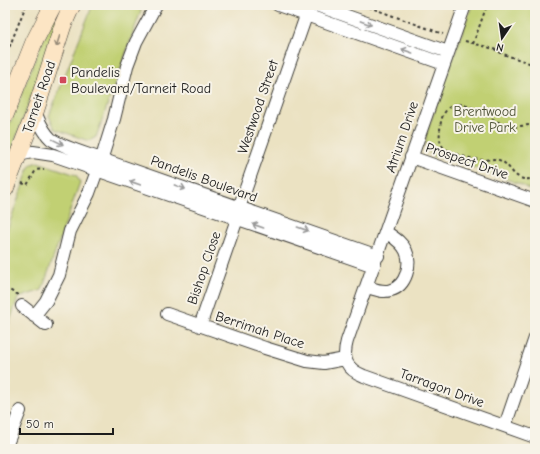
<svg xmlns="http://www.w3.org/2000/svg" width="540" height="454" font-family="'Comic Neue',sans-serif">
  <rect width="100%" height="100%" fill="#f7f3e8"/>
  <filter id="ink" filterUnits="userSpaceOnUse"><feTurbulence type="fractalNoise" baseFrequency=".025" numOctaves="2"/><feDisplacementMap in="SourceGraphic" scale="8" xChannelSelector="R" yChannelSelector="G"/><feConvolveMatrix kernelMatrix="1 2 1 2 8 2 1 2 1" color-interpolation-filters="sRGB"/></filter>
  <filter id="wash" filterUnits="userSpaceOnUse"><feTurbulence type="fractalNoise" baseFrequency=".012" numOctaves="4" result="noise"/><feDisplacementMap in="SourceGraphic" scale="16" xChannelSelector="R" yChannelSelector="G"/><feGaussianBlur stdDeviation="0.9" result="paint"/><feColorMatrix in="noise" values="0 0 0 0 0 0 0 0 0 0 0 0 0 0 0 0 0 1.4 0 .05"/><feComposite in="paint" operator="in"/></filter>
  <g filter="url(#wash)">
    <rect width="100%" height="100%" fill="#ebe2c2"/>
    <path fill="#c1d073" stroke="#6e7648" d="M 60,5 L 64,5 L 5,169 L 5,136 L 40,47 Z
      M 94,5 L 143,5 L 96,137 L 89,141 L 55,129 L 49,116 L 91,9 Z
      M 472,5 L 535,5 L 535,193 L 520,184 L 455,161 L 435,157 L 431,155 L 426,147 L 426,135 Z
      M 38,162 L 76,175 L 80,182 L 42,290 L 18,298 L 7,329 L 5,328 L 5,236 L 30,165 Z"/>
  </g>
  <g filter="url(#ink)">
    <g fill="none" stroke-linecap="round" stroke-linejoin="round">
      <defs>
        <path id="street" d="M 278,5 L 444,64
          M 316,5 L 448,52
          M 465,5 L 347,341 C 342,359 346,369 364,376 L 535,437
          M 35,112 C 39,121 43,132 51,139 C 63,147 87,154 101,159 L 378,256
          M 18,155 L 33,152 L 53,155 L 374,266
          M 411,157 L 535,201
          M 239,208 L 306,16
          M 367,287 C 374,289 383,293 391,290 C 406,286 412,264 406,251 C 402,242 393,237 386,232
          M 22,306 L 46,325
          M 167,314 L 265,348 L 307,361 L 324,363 L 345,359
          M 34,316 L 46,301 L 59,275 L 70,231 L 89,193 L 103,154 L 114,119 L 127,66 L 136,42 L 156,5
          M 200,326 L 237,219
          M 505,426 L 535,338
          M 5,449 L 20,411"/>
        <path id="secondary" d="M 5,115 L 34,42 L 53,5
          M 5,189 L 35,112 L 63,25 L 72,5"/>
      </defs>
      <use href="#street" stroke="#3b3a35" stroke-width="14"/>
      <use href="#secondary" stroke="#3b3a35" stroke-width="18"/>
      <path stroke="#3b3a35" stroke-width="2" stroke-dasharray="3 3" stroke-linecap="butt" d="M 363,5 L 443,34
        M 465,41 L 494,49 L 503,54 L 535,65
        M 473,44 L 487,5
        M 5,58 L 26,5
        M 535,125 C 526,124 517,128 508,126 C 491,122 459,90 445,112 C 441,117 440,126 440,132 C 439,137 440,143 443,147 C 450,154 474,160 484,160 C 489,160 494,158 499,160 C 513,165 512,184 535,178
        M 22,183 L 27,185 L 36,170 L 44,169
        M 5,288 L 19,295"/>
      <use href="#street" stroke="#fff" stroke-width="12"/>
      <use href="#secondary" stroke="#fce5c4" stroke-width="17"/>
    </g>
    <defs><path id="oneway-shaft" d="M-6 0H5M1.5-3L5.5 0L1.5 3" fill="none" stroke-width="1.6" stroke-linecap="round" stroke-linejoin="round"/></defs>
    <g stroke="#999">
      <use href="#oneway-shaft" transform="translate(366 23) rotate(20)"/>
      <use href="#oneway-shaft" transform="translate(407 51) rotate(-161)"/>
      <use href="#oneway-shaft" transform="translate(58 142) rotate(26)"/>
      <use href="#oneway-shaft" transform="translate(135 183) rotate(-161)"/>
      <use href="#oneway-shaft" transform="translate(180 187) rotate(20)"/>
      <use href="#oneway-shaft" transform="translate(258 226) rotate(-161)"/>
      <use href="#oneway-shaft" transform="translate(303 229) rotate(19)"/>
    </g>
    <use stroke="#978b78" href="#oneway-shaft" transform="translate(58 41) rotate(108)"/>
  </g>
  <rect fill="#d1495b" stroke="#f7f3e8" stroke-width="1.5" x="59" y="76" width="8" height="8" rx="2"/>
  <g text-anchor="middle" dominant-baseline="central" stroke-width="4" stroke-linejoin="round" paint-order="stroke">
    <g font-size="14" fill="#1c1c1c" stroke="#f7f3e8" text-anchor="start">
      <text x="71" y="72">Pandelis<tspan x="71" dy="16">Boulevard/Tarneit Road</tspan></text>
    </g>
    <g font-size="14" fill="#1c1c1c" stroke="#f7f3e8">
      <text transform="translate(39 97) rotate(-71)">Tarneit Road</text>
      <text transform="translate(258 107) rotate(-71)">Westwood Street</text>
      <text transform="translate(402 137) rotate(-71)">Atrium Drive</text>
      <text transform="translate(467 161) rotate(19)">Prospect Drive</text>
      <text transform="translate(204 179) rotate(20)">Pandelis Boulevard</text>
      <text transform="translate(204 268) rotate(-71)">Bishop Close</text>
      <text transform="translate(260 330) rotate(18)">Berrimah Place</text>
      <text transform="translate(442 388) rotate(20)">Tarragon Drive</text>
    </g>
    <g font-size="14" fill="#4e5236" stroke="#f7f3e8">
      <text x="485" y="111">Brentwood<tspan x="485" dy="16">Drive Park</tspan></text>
    </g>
  </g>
  <rect width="540" height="454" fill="none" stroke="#f7f3e8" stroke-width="20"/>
  <g transform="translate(502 38) rotate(193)" stroke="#f7f3e8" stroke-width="3" paint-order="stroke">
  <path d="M0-3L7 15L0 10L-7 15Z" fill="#1c1c1c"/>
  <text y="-6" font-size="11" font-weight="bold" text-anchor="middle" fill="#1c1c1c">N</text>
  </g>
  <path d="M20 428v6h93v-6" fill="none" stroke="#1c1c1c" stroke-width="2"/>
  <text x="26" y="428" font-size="12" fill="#1c1c1c" stroke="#f7f3e8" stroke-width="3" paint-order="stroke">50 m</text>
</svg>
